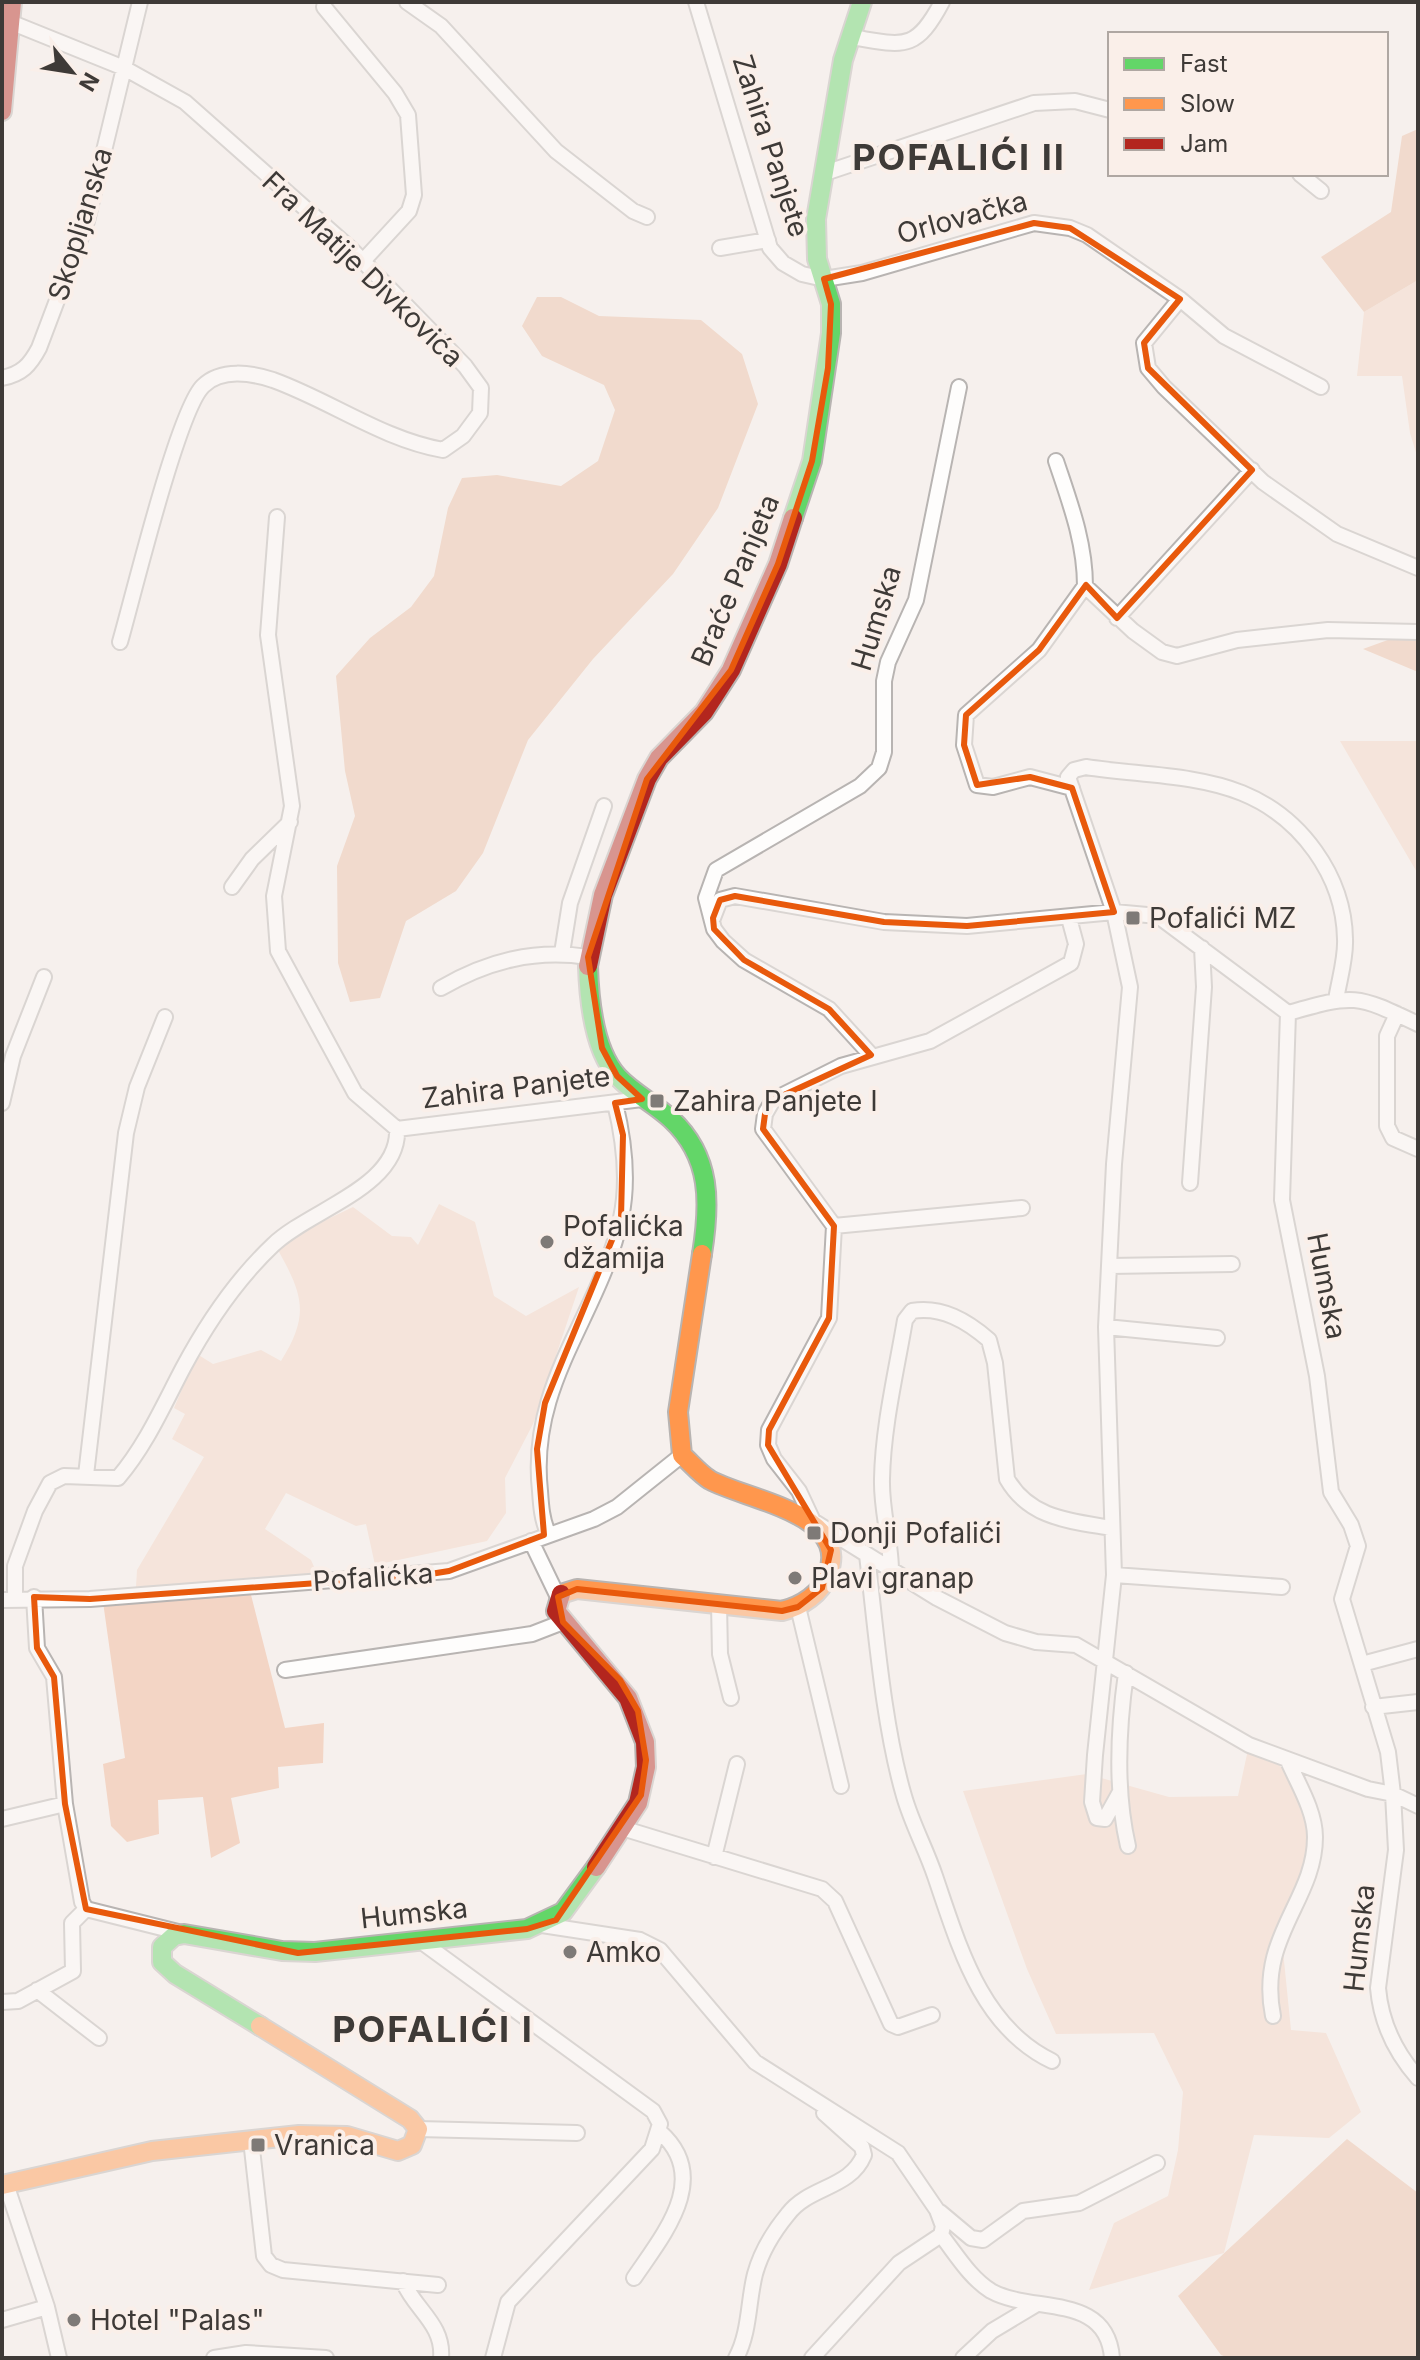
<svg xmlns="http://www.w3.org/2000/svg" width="1420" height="2360" font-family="Inter,sans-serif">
  <rect width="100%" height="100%" fill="#f6f0ed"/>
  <path fill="#f3d5c5" d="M 1418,280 L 1418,459 L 1410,433 L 1402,376 L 1357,376 L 1364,312 Z
    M 1340,741 L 1418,741 L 1418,874 Z
    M 439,1204 L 475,1222 L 494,1296 L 526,1316 L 579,1287 L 533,1424 L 505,1478 L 506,1513 L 487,1541 L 375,1565 L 366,1524 L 356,1526 L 286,1493 L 265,1529 L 311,1560 L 318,1576 L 136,1587 L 137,1570 L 204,1457 L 172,1439 L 185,1414 L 174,1408 L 197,1354 L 213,1364 L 261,1350 L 281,1361 C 310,1315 303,1295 278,1250 L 307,1229 L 353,1207 L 392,1236 L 411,1237 L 418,1245 Z
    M 250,1591 L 285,1728 L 324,1723 L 323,1763 L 278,1767 L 279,1788 L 231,1798 L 240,1843 L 211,1858 L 203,1797 L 158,1800 L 159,1834 L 127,1842 L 111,1826 L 103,1764 L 125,1758 L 103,1602 Z
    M 1249,1745 L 1267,1753 L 1299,1785 L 1311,1864 L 1281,1931 L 1291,2030 L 1326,2033 L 1361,2112 L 1329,2138 L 1254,2135 L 1224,2253 L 1089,2290 L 1114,2223 L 1168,2196 L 1178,2150 L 1183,2092 L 1154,2033 L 1056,2034 L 1027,1969 L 963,1791 L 1087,1774 L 1169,1797 L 1238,1796 Z"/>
  <path fill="#ebbfa6" d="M 1418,129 L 1418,280 L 1364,312 L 1321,257 L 1391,212 L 1402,136 Z
    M 537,297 L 561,297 L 599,316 L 701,320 L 742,354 L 758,404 L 718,508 L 673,574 L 593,659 L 528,740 L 483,853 L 456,891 L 406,921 L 380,998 L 350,1002 L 338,963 L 337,866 L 355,816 L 345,771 L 336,676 L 370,638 L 411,607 L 434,576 L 448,508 L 462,478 L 497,475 L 561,486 L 598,461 L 615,410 L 604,385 L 542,356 L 522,326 Z
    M 1418,629 L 1418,672 L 1363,649 Z
    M 1347,2139 L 1418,2193 L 1418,2358 L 1229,2358 L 1221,2355 L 1178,2296 Z"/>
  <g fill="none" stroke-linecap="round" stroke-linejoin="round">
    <defs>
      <path id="street" d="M 407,2 L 441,26 L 556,151 L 633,211 L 647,217
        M 696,2 L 770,248 L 783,263 L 802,274 L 824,279 L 862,273 L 1034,223 L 1070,228 L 1087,235 L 1180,299 L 1224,336 L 1321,387
        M 324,7 L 395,93 L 408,115 L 414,195 L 409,211 L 363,261
        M 10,22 L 124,68 L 185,102 L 351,249 L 465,366 L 481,388 L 480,413 L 463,436 L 443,450 C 382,439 331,401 273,380 C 252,373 221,368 203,386 C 178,410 133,597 120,642
        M 851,37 C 903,45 915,53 942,2
        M 825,173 L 1034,103 L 1075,101 L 1110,110
        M 1300,174 L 1321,191
        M 720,248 L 768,240
        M 1180,299 L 1144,343 L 1148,368 L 1164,387 L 1263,482 L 1337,534 L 1418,568
        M 2,378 C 22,374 30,365 39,348 L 87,221 L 140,2
        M 1056,461 C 1070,503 1085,542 1085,586 L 1133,631 L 1162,652 L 1177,656 L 1237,640 L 1328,630 L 1418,632
        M 277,517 L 268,635 L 292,806 L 274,896 L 278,951 L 355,1093 L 397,1129
        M 1117,618 L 1252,470
        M 1072,788 L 1030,777 L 993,787 L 977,785 L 964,745 L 966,715 L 1039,650 L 1085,586
        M 232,887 L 252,859 L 290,822
        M 713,918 L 720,900 L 735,896 L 884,922 L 967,926 L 1114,912 L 1158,916 L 1288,1013 L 1282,1200 L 1317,1376 L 1331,1492 L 1351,1525 L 1358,1546 L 1342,1599 L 1388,1752 L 1393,1794 L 1396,1850 L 1378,1988 C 1381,2023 1395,2052 1418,2078
        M 1069,918 L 1076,944 L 1071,963 L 930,1041 L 841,1066 L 773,1100 L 765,1114 L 763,1129 L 834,1226 L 829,1318 L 769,1430 L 768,1445 L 774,1459 L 799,1491 L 813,1521 L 937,1598 L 1005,1633 L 1036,1642 L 1076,1645 L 1249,1745 L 1368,1789 L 1393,1794 L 1418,1806
        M 562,953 L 570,903 L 604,806
        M 441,988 C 488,961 534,949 588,957
        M 1288,1013 C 1355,994 1355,994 1418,1024
        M 1397,1014 L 1387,1036 L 1387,1126 L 1393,1138 L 1418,1149
        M 871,1055 L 829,1009 L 744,960 L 723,941 L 714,929 L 706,898 L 716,870 L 860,786 L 879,768 L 884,752 L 884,681 L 888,662 L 916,600 L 959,387
        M 2,1103 L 13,1056 L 44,977
        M 397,1129 L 642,1099
        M 1190,1183 L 1204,987 L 1202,948
        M 834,1226 L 1022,1208
        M 1110,1266 L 1232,1264
        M 1106,1327 L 1217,1338
        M 86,1475 L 126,1133 L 137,1087 L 165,1017
        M 548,1533 C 542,1520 541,1506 540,1491 C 528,1383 599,1317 621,1218 C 629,1180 624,1140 615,1103
        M 531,1541 L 558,1597
        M 867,1555 C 876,1630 883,1724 904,1796 C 912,1824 926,1849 935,1876 C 959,1946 981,2027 1052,2061
        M 891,1571 C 891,1540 881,1511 882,1479 C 883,1426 896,1373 905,1320 L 912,1311 C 942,1306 967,1321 989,1340 L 995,1363 L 1007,1479 C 1030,1519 1071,1521 1112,1528
        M 1114,1575 L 1282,1587
        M 34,1597 L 37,1648 L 54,1677 L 65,1804 L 82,1902 L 86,1909
        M 15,1598 L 15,1566 L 35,1511 L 50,1483 L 64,1476 L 118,1478 C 146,1445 163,1406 183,1368 C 207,1323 236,1280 273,1245 C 309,1210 400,1187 397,1129
        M 2,1600 L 90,1599 L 449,1571 L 594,1519 L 617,1507 L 682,1455
        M 719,1604 L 720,1654 L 731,1698
        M 798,1607 L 841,1786
        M 1362,1664 L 1418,1649
        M 285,1670 L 532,1634 L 563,1622
        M 1126,1673 C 1118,1730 1115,1790 1128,1846
        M 1373,1707 L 1418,1702
        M 1120,1792 L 1105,1819 L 1097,1818 L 1092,1802 L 1095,1755 L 1114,1575 L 1106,1327 L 1114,1164 L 1130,987 L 1114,912 L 1068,777 L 1074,770 L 1086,767 C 1137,775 1195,774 1242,793 C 1301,817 1344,876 1345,939 C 1346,959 1339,980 1336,1000
        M 2,1819 L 65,1804
        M 622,1828 L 822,1889 L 835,1901 L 891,2024 L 898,2027 L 932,2015
        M 714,1857 L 737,1764
        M 86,1909 L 182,1933
        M 542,1925 L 640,1940 L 660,1950 L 755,2062 L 898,2153 L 937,2210 L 943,2226 L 941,2235 L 899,2263 L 812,2358
        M 422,1942 L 653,2111 L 660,2124 L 652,2149 L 508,2302 L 493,2358
        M 37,1990 L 99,2038
        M 2,2002 L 18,2001 L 73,1971 L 72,1923 L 86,1909
        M 1273,2016 C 1257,1936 1315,1901 1315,1837 C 1315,1811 1298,1784 1288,1761
        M 418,2129 L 577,2133
        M 251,2140 L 264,2256 L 271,2265 L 283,2270 L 438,2285
        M 6,2184 L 47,2307 L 59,2358
        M 940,2212 L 971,2238 L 983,2240 L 1023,2211 L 1079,2203 L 1157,2163
        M 941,2235 C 956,2254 970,2278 991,2291 C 1032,2314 1107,2292 1112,2358
        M 634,2278 C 663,2235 712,2178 660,2132
        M 403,2281 C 414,2309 444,2324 441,2358
        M 2,2320 L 47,2307
        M 214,2358 L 246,2353 L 326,2358
        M 736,2358 C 750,2332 748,2301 755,2274 C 761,2252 774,2231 788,2214 C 809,2186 850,2189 864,2155 L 862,2147 L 824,2113
        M 963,2358 L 992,2331 L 1037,2304"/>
      <path id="fast" d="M 793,518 L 812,461 L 831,333 L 831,304 L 817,259 L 816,219 L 843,60 L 862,2
        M 588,966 C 589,1000 594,1051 618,1077 C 633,1093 655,1104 671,1119 C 712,1157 710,1204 702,1254
        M 260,2026 L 175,1974 L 162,1962 L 162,1947 L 174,1936 L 184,1934 L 282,1951 L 315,1952 L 527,1929 L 563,1912 L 596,1867"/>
      <path id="slow" d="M 561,1594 L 577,1589 L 782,1611 C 802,1606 821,1594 828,1574 C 851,1513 746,1500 710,1480 C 700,1474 691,1463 682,1455 L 678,1412 L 702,1254
        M 2,2185 L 152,2151 L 299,2135 L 347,2136 L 398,2151 L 412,2145 L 418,2129 L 410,2119 L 260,2026"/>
      <path id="jam" d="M 2,111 L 12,2
        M 588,966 L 603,895 L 647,779 L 659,758 L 704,712 L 731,670 L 778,564 L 793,518
        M 561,1594 L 556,1611 L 628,1698 L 645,1742 L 646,1767 L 638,1803 L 596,1867"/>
    </defs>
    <use href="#street" stroke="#b8b4b2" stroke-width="18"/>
    <use href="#fast" stroke="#b8b4b2" stroke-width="22"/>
    <use href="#slow" stroke="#b8b4b2" stroke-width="22"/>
    <use href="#jam" stroke="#b8b4b2" stroke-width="22"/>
    <use href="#street" stroke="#fefdfc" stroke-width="14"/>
    <use href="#fast" stroke="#63d668" stroke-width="18"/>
    <use href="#slow" stroke="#ff974d" stroke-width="18"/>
    <use href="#jam" stroke="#b3261e" stroke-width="18"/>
  </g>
  <path d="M0 0H1420V2360H0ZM 1034,223 L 1070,228 L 1180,299 L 1144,343 L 1148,368 L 1252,470 L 1117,618 L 1086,585 L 1039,650 L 966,715 L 964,745 L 977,785 L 1030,777 L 1072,788 L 1114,912 L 967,926 L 884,922 L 735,896 L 720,900 L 713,918 L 714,929 L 744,960 L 829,1009 L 871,1055 L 773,1100 L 765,1114 L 763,1129 L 834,1226 L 829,1318 L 769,1430 L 768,1445 L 831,1550 L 822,1588 L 798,1607 L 782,1611 L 577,1589 L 558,1597 L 563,1622 L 620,1680 L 638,1711 L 646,1760 L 641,1795 L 556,1920 L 527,1929 L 298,1953 L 86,1909 L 65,1804 L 54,1677 L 37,1648 L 34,1597 L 90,1599 L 418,1576 L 449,1571 L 544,1535 L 537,1449 L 545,1403 L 621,1218 L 623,1135 L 615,1103 L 642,1099 L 617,1076 L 602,1048 L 588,957 L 647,779 L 731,670 L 778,564 L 812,461 L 828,368 L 831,304 L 824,279 Z" fill="#f6f0ed" fill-opacity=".55" fill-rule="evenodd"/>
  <path fill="none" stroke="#e8590c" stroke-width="6" stroke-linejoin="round" d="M 1034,223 L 1070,228 L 1180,299 L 1144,343 L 1148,368 L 1252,470 L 1117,618 L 1086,585 L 1039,650 L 966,715 L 964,745 L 977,785 L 1030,777 L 1072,788 L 1114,912 L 967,926 L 884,922 L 735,896 L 720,900 L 713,918 L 714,929 L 744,960 L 829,1009 L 871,1055 L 773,1100 L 765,1114 L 763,1129 L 834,1226 L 829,1318 L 769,1430 L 768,1445 L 831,1550 L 822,1588 L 798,1607 L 782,1611 L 577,1589 L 558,1597 L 563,1622 L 620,1680 L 638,1711 L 646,1760 L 641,1795 L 556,1920 L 527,1929 L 298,1953 L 86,1909 L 65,1804 L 54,1677 L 37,1648 L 34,1597 L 90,1599 L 418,1576 L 449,1571 L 544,1535 L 537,1449 L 545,1403 L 621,1218 L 623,1135 L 615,1103 L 642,1099 L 617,1076 L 602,1048 L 588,957 L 647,779 L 731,670 L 778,564 L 812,461 L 828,368 L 831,304 L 824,279 Z"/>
  <g fill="#7e7a77" stroke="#faefe9" stroke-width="3">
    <rect x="1125" y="910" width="16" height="16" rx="4"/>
    <rect x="649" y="1093" width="16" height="16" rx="4"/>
    <circle cx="547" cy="1242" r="8"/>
    <rect x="806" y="1525" width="16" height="16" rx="4"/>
    <circle cx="795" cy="1578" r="8"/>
    <circle cx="570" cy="1952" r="8"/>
    <rect x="250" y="2137" width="16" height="16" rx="4"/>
    <circle cx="74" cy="2320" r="8"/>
  </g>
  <g text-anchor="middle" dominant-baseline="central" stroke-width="8" stroke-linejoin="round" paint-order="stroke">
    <g font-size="28" fill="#3e3a37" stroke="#faefe9">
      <text transform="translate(771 146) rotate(72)">Zahira Panjete</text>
      <text transform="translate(962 217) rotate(-15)">Orlovačka</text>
      <text transform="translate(80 224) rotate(-73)">Skopljanska</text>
      <text transform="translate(363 269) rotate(44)">Fra Matije Divkovića</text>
      <text transform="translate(735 580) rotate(-67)">Braće Panjeta</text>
      <text transform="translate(876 618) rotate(-73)">Humska</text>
      <text transform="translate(516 1087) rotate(-7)">Zahira Panjete</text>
      <text transform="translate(1327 1286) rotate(79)">Humska</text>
      <text transform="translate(373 1577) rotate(-4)">Pofalićka</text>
      <text transform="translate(414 1913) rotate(-6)">Humska</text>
      <text transform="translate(1359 1938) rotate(-84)">Humska</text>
    </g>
    <g font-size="28" fill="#3e3a37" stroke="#faefe9" text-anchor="start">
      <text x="1149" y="918">Pofalići MZ</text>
      <text x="673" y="1101">Zahira Panjete I</text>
      <text x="563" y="1226">Pofalićka<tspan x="563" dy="32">džamija</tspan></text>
      <text x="830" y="1533">Donji Pofalići</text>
      <text x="811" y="1578">Plavi granap</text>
      <text x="586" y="1952">Amko</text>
      <text x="274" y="2145">Vranica</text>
      <text x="90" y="2320">Hotel "Palas"</text>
    </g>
    <g font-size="36" font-weight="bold" letter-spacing="2" fill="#3e3a37" stroke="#faefe9">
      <text x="959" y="157">POFALIĆI II</text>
      <text x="433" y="2029">POFALIĆI I</text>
    </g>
  </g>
  <rect width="1420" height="2360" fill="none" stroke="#3e3a37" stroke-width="8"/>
  <rect x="1108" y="32" width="280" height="144" fill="#faefe9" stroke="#afa7a2" stroke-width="2"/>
  <rect x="1124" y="58" width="40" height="12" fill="#63d668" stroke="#afa7a2" stroke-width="2"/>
  <text x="1180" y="72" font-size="24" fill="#3e3a37">Fast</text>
  <rect x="1124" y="98" width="40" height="12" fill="#ff974d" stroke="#afa7a2" stroke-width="2"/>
  <text x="1180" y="112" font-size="24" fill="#3e3a37">Slow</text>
  <rect x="1124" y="138" width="40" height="12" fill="#b3261e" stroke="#afa7a2" stroke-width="2"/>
  <text x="1180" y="152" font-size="24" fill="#3e3a37">Jam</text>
  <g transform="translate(72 72) rotate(120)" stroke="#faefe9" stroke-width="6" paint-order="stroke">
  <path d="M0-6L14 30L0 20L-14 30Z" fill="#3e3a37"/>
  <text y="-12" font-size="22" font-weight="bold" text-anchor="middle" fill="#3e3a37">N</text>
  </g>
</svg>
